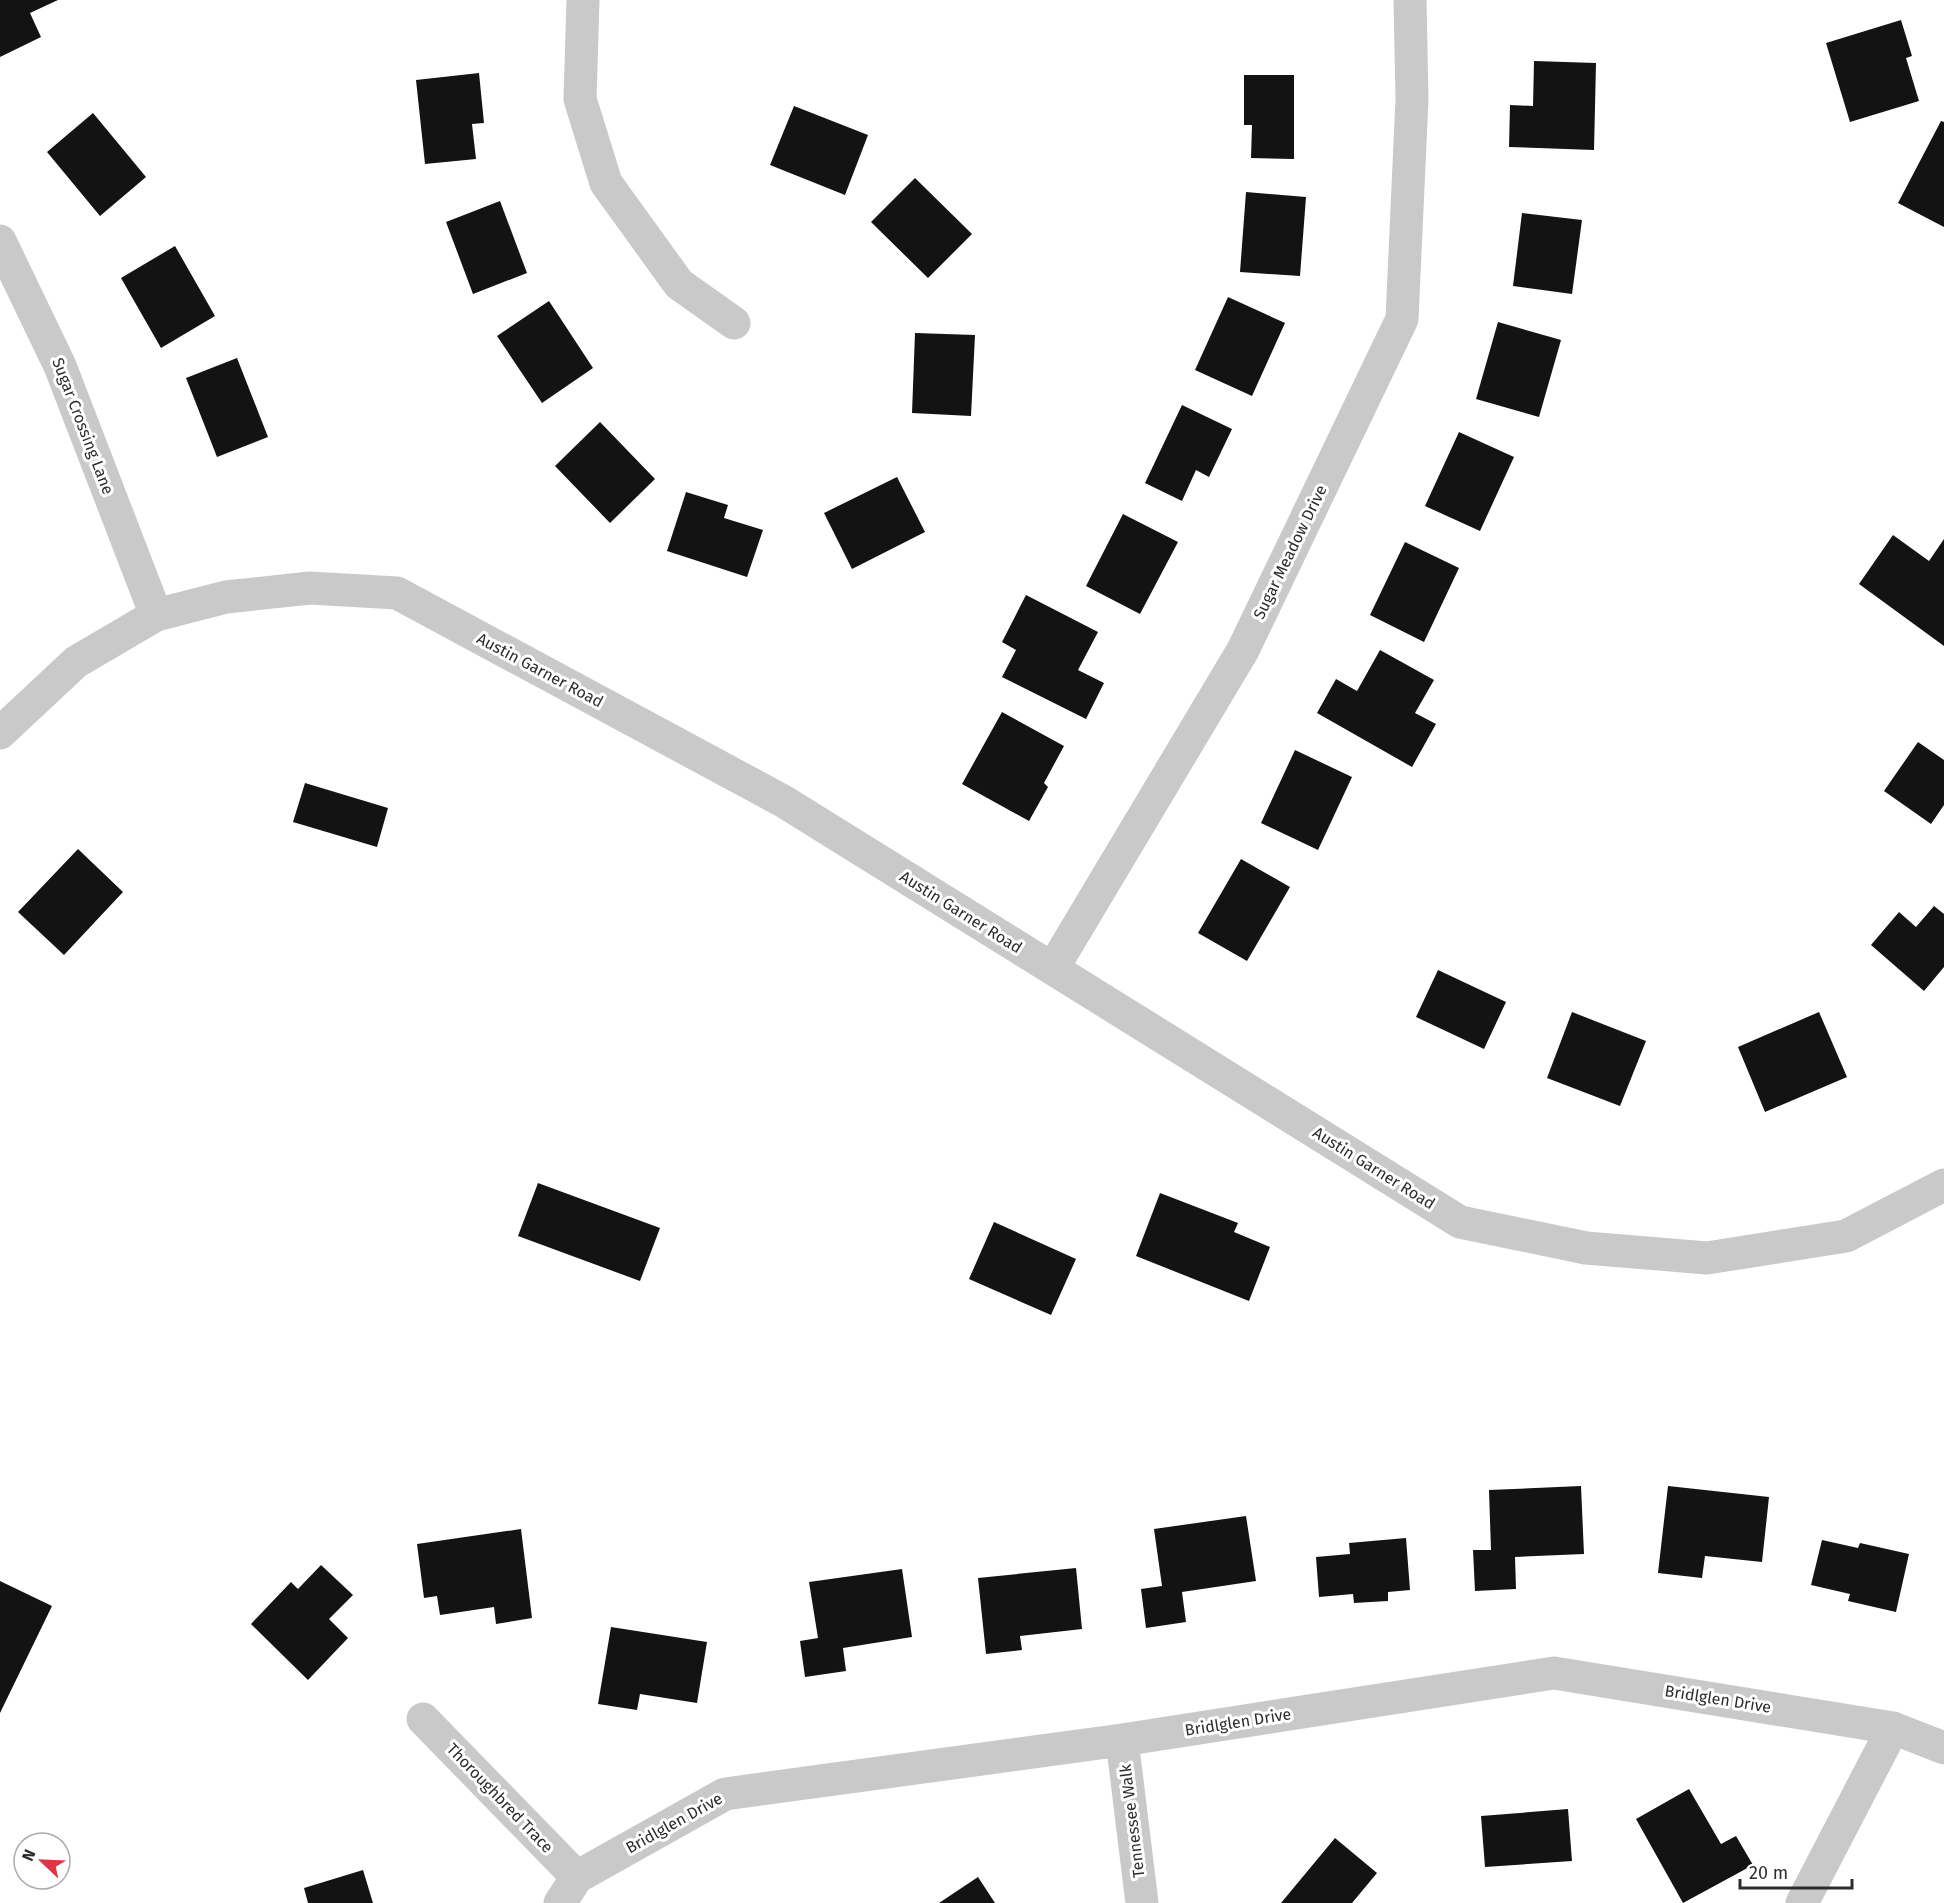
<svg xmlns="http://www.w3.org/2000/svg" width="1944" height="1903" font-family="'Fira Sans',sans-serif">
  <rect width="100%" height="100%" fill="#fff"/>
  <path fill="#131313" d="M 0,0 L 58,0 L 30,13 L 41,37 L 0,57 Z
    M 1901,20 L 1912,56 L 1906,58 L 1919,101 L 1850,122 L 1826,43 Z
    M 1534,61 L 1596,63 L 1594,150 L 1509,147 L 1510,105 L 1533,106 Z
    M 479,73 L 484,123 L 472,124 L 476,159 L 425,164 L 416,80 Z
    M 1244,75 L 1294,75 L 1294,159 L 1251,158 L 1252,125 L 1244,125 Z
    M 794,106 L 868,135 L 845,195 L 770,165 Z
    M 93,113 L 146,177 L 100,216 L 47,152 Z
    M 1941,121 L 1944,122 L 1944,227 L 1898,203 Z
    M 915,178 L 972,234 L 928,278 L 871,222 Z
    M 1246,192 L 1306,197 L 1300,276 L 1240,272 Z
    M 500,201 L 527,273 L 473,294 L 446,222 Z
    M 1522,213 L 1582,220 L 1572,294 L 1513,286 Z
    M 175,246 L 215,316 L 161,348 L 121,278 Z
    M 1228,297 L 1285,323 L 1252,396 L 1195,370 Z
    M 549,301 L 593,368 L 542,403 L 497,336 Z
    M 1498,322 L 1561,340 L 1539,417 L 1476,399 Z
    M 915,333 L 975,335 L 971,416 L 912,413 Z
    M 237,358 L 268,437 L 217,457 L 186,378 Z
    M 1182,405 L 1232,429 L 1209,477 L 1196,470 L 1182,501 L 1145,483 Z
    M 600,422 L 655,479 L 610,523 L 555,466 Z
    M 1459,432 L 1514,457 L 1480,531 L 1425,506 Z
    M 897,477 L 925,532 L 852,569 L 824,513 Z
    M 686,492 L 728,505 L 724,518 L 763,530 L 747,577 L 667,551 Z
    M 1123,514 L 1178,542 L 1140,614 L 1086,586 Z
    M 1893,535 L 1929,561 L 1944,539 L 1944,646 L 1859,584 Z
    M 1405,542 L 1459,568 L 1424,642 L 1370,615 Z
    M 1026,595 L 1098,632 L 1078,670 L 1104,683 L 1086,719 L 1002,677 L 1016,650 L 1002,642 Z
    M 1380,650 L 1434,680 L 1415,713 L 1436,724 L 1412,767 L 1317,713 L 1336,679 L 1357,691 Z
    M 1002,712 L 1064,746 L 1044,783 L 1048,787 L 1029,821 L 962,784 Z
    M 1918,742 L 1944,760 L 1944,805 L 1931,824 L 1884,791 Z
    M 1295,750 L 1352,777 L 1318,850 L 1261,823 Z
    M 305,783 L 388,808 L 377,847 L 293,822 Z
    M 78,849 L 123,892 L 64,955 L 18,912 Z
    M 1241,859 L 1290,887 L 1247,961 L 1198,933 Z
    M 1934,906 L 1944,914 L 1944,967 L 1924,991 L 1871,945 L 1899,912 L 1916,927 Z
    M 1438,970 L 1506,1002 L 1484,1049 L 1416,1017 Z
    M 1572,1012 L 1646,1041 L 1620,1106 L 1547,1078 Z
    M 1819,1012 L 1847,1077 L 1765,1112 L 1738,1047 Z
    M 538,1183 L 660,1228 L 640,1281 L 518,1236 Z
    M 1160,1193 L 1238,1223 L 1234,1232 L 1270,1247 L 1249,1301 L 1136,1256 Z
    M 994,1222 L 1076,1259 L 1051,1315 L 969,1279 Z
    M 1581,1486 L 1584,1554 L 1515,1557 L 1516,1589 L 1475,1591 L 1473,1550 L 1491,1550 L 1489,1490 Z
    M 1668,1486 L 1769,1497 L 1762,1562 L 1705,1556 L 1702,1578 L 1658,1573 Z
    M 1246,1516 L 1256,1581 L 1182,1592 L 1186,1622 L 1146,1628 L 1141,1589 L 1162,1586 L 1154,1529 Z
    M 521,1529 L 532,1618 L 496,1624 L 494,1607 L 440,1615 L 437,1596 L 424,1598 L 417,1544 Z
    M 1406,1538 L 1410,1590 L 1388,1592 L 1388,1601 L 1354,1603 L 1353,1594 L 1319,1597 L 1316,1557 L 1350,1554 L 1349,1543 Z
    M 1822,1540 L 1858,1548 L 1860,1543 L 1909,1554 L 1896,1612 L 1848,1601 L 1850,1594 L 1811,1585 Z
    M 321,1565 L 353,1595 L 329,1619 L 348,1638 L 308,1680 L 251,1624 L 291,1582 L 298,1589 Z
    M 1076,1568 L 1082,1629 L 1020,1636 L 1022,1650 L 986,1654 L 978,1578 Z
    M 902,1569 L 912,1637 L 843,1648 L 846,1671 L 805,1677 L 800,1641 L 818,1638 L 809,1582 Z
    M 0,1581 L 52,1606 L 0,1713 Z
    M 611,1627 L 707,1642 L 697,1703 L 640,1694 L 637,1710 L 598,1704 Z
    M 1689,1789 L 1721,1844 L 1736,1836 L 1753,1865 L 1683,1903 L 1636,1819 Z
    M 1568,1809 L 1572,1861 L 1485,1867 L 1481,1816 Z
    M 1335,1838 L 1377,1873 L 1352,1903 L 1281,1903 Z
    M 363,1870 L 373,1903 L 308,1903 L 304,1888 Z
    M 978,1877 L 995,1903 L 939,1903 Z"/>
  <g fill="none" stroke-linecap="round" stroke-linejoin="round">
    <path stroke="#c9c9c9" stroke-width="33" d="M 583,0 L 580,99 L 606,183 L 679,284 L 734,323
      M 0,241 L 60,366 L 156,615
      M 0,733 L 76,662 L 156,615 L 226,597 L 310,588 L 397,593 L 783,801 L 1460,1222 L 1586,1248 L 1707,1258 L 1846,1236 L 1944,1185
      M 1053,968 L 1243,650 L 1402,319 L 1412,99 L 1410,0
      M 423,1719 L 577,1877
      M 1122,1740 L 1142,1903
      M 560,1903 L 577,1877 L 725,1794 L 1122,1740 L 1554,1673 L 1893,1728 L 1944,1748
      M 1802,1903 L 1893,1728"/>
  </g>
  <g text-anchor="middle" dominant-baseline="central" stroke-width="6" stroke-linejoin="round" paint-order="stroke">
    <g font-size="16" fill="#2c2c2c" stroke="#fff">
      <text transform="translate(83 426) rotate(69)">Sugar Crossing Lane</text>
      <text transform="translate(1290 552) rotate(-64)">Sugar Meadow Drive</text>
      <text transform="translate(540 670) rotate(28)">Austin Garner Road</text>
      <text transform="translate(961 912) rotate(32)">Austin Garner Road</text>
      <text transform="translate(1374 1168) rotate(32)">Austin Garner Road</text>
      <text transform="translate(1718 1699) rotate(9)">Bridlglen Drive</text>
      <text transform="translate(1238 1722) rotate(-9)">Bridlglen Drive</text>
      <text transform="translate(500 1798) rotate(46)">Thoroughbred Trace</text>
      <text transform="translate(1132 1821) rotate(-97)">Tennessee Walk</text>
      <text transform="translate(674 1823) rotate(-29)">Bridlglen Drive</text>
    </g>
  </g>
  <g transform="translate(42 1861) rotate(293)"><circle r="28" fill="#ffffff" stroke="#ababab" stroke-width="1.5"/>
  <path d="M0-4.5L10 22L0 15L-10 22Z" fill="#dc3545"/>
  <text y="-9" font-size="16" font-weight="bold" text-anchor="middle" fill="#2c2c2c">N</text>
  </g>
  <path d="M1740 1879v9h112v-9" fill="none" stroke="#2c2c2c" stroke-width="3"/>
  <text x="1749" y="1879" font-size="18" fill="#2c2c2c" stroke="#ffffff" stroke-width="4.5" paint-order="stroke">20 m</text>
</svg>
